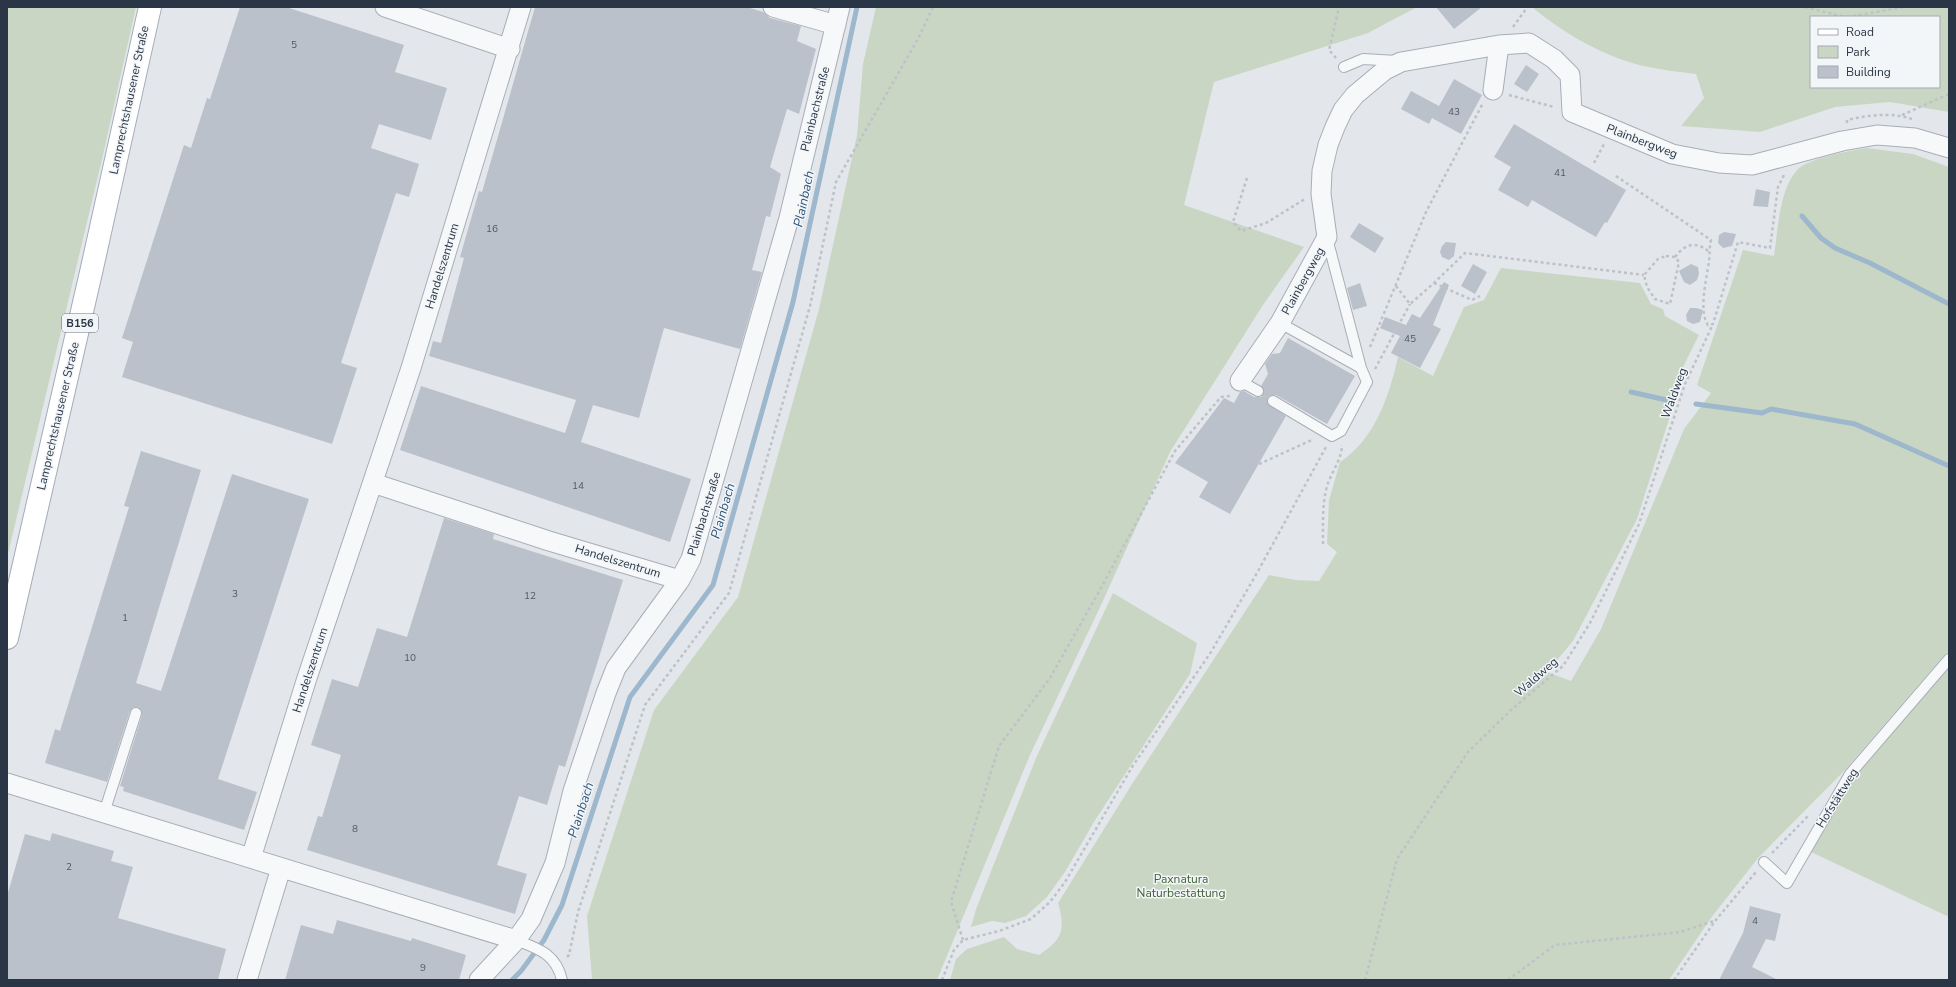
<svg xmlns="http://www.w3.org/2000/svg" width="1956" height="987" font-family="'Nunito Sans',sans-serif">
  <rect width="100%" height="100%" fill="#e3e7ec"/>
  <path fill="#cad6c4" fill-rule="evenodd" d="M 7,7 L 136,7 L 103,155 L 7,558 Z
    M 876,7 L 1417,7 L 1368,33 L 1214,82 L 1184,205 L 1304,247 L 1263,305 L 1170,452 L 1102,603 L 1030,755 L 937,980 L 592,980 L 587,916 L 654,710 L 738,597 L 819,309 L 857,135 L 863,64 Z
    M 1532,7 L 1949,7 L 1949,112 L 1890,102 L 1835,107 L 1760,132 L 1681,126 L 1704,98 L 1696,74 C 1680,72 1663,70 1648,67 C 1606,58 1564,34 1532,7 ZM 1811,17 L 1939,17 L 1939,87 L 1811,87 Z
    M 1867,148 L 1913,154 L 1949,167 L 1949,652 L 1945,654 L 1846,769 L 1758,858 L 1711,918 L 1669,980 L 950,980 L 956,959 L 967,949 L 1004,937 L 1017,949 L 1039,955 C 1062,939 1066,931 1058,903 L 1132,784 L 1269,575 L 1296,580 L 1319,581 L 1337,552 L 1327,544 L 1329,500 L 1340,462 C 1375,439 1389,396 1398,357 L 1433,376 L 1464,307 L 1484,300 L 1501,268 L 1640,283 L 1651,304 L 1663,309 L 1665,316 L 1699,335 L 1682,369 L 1670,416 L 1637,519 L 1573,641 L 1547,672 L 1571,681 L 1601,629 L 1684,429 L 1711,393 L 1697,385 L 1743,250 L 1774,256 C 1778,230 1779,190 1797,170 C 1808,158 1850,151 1867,148 Z
    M 1113,593 L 1197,643 L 1190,674 L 1094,822 L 1065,872 L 1047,897 L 1026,916 L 1005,923 L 992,921 L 971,927 L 976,909 L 1036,758 Z
    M 1949,663 L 1949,917 L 1811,852 L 1852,777 Z"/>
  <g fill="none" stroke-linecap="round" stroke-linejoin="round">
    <path stroke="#9db7cd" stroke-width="5" d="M 1802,216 L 1821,238 L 1835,248 L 1870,263 L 1949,304
      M 1631,392 L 1671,401
      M 1696,404 L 1762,413 L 1771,409 L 1855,424 L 1949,466
      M 512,980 L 521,971 L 544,940 L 562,905 L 630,697 L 713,585 L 793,302 L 857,7"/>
  </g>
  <path fill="#bac1ca" d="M 240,7 L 286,7 L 404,45 L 395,72 L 447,88 L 431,140 L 379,124 L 371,148 L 419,164 L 409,197 L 396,193 L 341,363 L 357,368 L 332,444 L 122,377 L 133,342 L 122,338 L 184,145 L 191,148 L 207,98 L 210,99 Z
    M 535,7 L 747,7 L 763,12 L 770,18 L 801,26 L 797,41 L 816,49 L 799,114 L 787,109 L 770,167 L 781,174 L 770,217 L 766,216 L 752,270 L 762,272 L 740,349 L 664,328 L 639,418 L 593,405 L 581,442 L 691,479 L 670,542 L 400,450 L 421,386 L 565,433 L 576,400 L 429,356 L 433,341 L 441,343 L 464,258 L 460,257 L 479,191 L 482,192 Z
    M 1436,7 L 1482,7 L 1454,29 Z
    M 1526,65 L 1539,74 L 1527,92 L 1514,84 Z
    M 1454,79 L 1482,95 L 1461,134 L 1432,118 L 1429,124 L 1401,109 L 1411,91 L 1439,106 Z
    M 1514,124 L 1626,190 L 1607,223 L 1605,222 L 1596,237 L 1532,200 L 1528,207 L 1498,190 L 1511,167 L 1494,157 Z
    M 1756,189 L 1770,192 L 1768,207 L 1753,206 Z
    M 1359,223 L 1384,238 L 1375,253 L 1350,237 Z
    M 1724,232 L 1736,234 L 1732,246 L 1723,248 L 1718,243 L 1719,235 Z
    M 1446,242 L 1456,243 L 1454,256 L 1449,260 L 1442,257 L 1440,252 L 1442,246 Z
    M 1473,264 L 1487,272 L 1475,294 L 1461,286 Z
    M 1691,264 L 1698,267 L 1699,274 L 1697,280 L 1690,285 L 1684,282 L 1679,271 Z
    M 1444,282 L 1449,285 L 1433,325 L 1441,329 L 1420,368 L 1391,353 L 1400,336 L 1380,328 L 1385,317 L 1406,325 L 1412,314 L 1420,318 Z
    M 1360,283 L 1367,306 L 1353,310 L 1347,288 Z
    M 1690,308 L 1696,308 L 1703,310 L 1700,322 L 1693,324 L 1687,321 L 1686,315 Z
    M 1288,338 L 1355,376 L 1327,424 L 1276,395 L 1273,395 L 1268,397 L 1268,404 L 1286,416 L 1230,514 L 1199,497 L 1208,482 L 1175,463 L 1224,398 L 1234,403 L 1240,392 L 1244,391 L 1254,397 L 1261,397 L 1263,394 L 1264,391 L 1261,386 L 1268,374 L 1265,364 L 1272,354 L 1280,353 Z
    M 141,451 L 201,470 L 136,683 L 161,691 L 232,474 L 309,499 L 218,779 L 257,792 L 244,830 L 123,791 L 124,787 L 120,786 L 142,715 L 142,711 L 138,707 L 134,707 L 130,711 L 107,782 L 45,763 L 55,729 L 60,731 L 129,507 L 124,506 Z
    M 444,518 L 494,534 L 493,539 L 623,580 L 565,767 L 559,765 L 547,805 L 519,796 L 497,865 L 527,874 L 515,914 L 307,850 L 318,816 L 322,817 L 341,755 L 311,745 L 332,679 L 358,687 L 377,628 L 407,637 Z
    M 52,833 L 114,851 L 111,861 L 133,867 L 118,918 L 226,949 L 218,980 L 7,980 L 7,896 L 25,834 L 50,841 Z
    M 1750,906 L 1781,914 L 1775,941 L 1766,939 L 1752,967 L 1778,980 L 1719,980 L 1743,933 Z
    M 337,920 L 411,941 L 412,938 L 466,955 L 459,980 L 285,980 L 301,925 L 333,934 Z"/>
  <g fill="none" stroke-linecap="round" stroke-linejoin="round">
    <defs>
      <path id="lane" d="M 1344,67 L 1363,59 L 1397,61
        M 1280,323 L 1361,368
        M 1240,381 L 1258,391
        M 1273,401 L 1332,436 L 1341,431 L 1367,382 L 1361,368 L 1327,238
        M 104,813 L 136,713
        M 1764,862 L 1787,883 L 1850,774 L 1949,659
        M 516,940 C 539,949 556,954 562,980"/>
      <path id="street" d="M 385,7 L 510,49
        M 773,7 L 836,25
        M 1493,90 L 1499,45
        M 1240,381 L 1280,323 L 1327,237 L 1321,194 L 1322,171 L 1328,145 L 1335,127 L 1343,110 L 1355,95 L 1385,70 L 1401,62 L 1499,45 L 1529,43 L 1554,59 L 1570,75 L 1572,112 L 1672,154 L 1719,163 L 1752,165 L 1842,141 L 1877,135 L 1915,138 L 1949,148
        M 373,483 L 549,541 L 680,580
        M 7,783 L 516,940
        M 251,858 L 306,681 L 411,368 L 521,7
        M 247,980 L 281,868
        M 479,980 L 516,940 L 531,919 L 555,863 L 573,791 L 606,693 L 616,668 L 680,580 L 691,559 L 789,218 L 840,7"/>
      <path id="primary" d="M 7,638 L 92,268 L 150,7"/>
    </defs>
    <use href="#lane" stroke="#a8aeb7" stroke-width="12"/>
    <use href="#street" stroke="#a8aeb7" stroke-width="21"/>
    <use href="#primary" stroke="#a2acb8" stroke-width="24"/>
    <path stroke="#bdc2c7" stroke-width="2.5" stroke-dasharray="3 3" stroke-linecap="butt" d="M 1805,7 L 1845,17
      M 1847,17 L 1905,7
      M 1513,27 L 1526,9 L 1525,7
      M 1336,58 L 1329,50 L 1339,7
      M 1509,95 L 1554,107
      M 1902,115 L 1949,94
      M 1847,123 L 1847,120 C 1869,115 1891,112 1912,119
      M 1594,163 L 1604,144
      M 1616,176 L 1711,240 C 1709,249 1710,253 1709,261 C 1707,278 1698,310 1708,325 L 1713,324 L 1738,242 L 1770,248 L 1778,187 L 1784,175
      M 1247,178 L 1233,222 L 1241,231 L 1266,223 L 1305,199
      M 1666,256 L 1675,257 L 1679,262 L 1670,304 L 1655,299 L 1647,287 L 1644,275 L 1658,259 Z
      M 1675,257 C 1684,245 1695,240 1708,251
      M 1434,283 L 1472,300 L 1480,296
      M 1396,286 L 1410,304 L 1434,283 L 1465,253 L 1644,275
      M 1370,347 L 1426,212 L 1483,103
      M 1375,369 L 1410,304
      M 1259,464 L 1312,440
      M 1323,544 C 1323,524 1322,505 1327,486 C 1331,473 1342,459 1342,445
      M 1772,853 L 1809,815
      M 963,940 L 951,902 L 999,746 L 1050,678 L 1101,588 L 1175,451 L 1221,397 L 1229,396 L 1231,394
      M 567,957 L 569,955 L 578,912 L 645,705 L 729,593 L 810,306 L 836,182 L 919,37 L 933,7
      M 942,980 L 954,950 L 963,940 L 999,931 L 1031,919 L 1050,902 L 1065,882 L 1132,767 L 1211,652 L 1257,573 L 1326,447
      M 1365,980 L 1397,859 L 1468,752 L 1511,710 L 1563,666 L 1590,623 L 1639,524 L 1685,384 L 1713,324
      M 1508,980 L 1555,945 L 1680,932 L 1714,921
      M 1674,980 L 1715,921 L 1756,872"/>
    <use href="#lane" stroke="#f6f8fa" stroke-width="10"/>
    <use href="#street" stroke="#f6f8fa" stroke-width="19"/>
    <use href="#primary" stroke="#fff" stroke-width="22"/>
  </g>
  <g text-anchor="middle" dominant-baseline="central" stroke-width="3" stroke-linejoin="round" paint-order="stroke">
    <g font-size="10" fill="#4e5966">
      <text x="294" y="45">5</text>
      <text x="1454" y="112">43</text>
      <text x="1560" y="173">41</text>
      <text x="492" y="229">16</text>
      <text x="1410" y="339">45</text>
      <text x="578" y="486">14</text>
      <text x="235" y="594">3</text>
      <text x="530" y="596">12</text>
      <text x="125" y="618">1</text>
      <text x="410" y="658">10</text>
      <text x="355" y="829">8</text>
      <text x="69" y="867">2</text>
      <text x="1755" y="921">4</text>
      <text x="423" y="968">9</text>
    </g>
    <rect fill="#f3f6f9" stroke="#66707b" stroke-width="1" x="62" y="314" width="36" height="18" rx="3"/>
    <g font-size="11" font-weight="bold" fill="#2a3645">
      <text x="80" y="323">B156</text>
    </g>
    <g font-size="12" fill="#2a3645" stroke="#f3f6f9">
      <text transform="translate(129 100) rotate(-78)">Lamprechtshausener Straße</text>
      <text transform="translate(815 109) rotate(-76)">Plainbachstraße</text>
      <text transform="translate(1642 141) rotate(21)">Plainbergweg</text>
      <text transform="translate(442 266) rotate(-73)">Handelszentrum</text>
      <text transform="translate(1303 281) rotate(-61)">Plainbergweg</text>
      <text transform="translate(1674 393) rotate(-70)">Waldweg</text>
      <text transform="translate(58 416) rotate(-77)">Lamprechtshausener Straße</text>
      <text transform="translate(704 514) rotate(-73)">Plainbachstraße</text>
      <text transform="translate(618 561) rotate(17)">Handelszentrum</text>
      <text transform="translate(310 670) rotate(-72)">Handelszentrum</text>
      <text transform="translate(1536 677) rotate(-41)">Waldweg</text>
      <text transform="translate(1837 798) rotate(-58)">Hofstättweg</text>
    </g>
    <g font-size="12" fill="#416236" stroke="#f3f6f9">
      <text x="1181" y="879">Paxnatura<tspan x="1181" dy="14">Naturbestattung</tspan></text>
    </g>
    <g font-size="13" font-style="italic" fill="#31577c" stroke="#f3f6f9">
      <text transform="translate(804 199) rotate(-78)">Plainbach</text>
      <text transform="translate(723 511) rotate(-74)">Plainbach</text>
      <text transform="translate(581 810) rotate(-72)">Plainbach</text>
    </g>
  </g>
  <rect width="1956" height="987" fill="none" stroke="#2a3645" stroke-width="16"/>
  <rect x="1810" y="16" width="130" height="72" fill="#f3f6f9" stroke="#a3a9b1"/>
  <rect x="1818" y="29" width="20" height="6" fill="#ffffff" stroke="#a3a9b1"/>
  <text x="1846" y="36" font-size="12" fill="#2a3645">Road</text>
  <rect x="1818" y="46" width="20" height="12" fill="#cad6c4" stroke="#a3a9b1"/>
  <text x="1846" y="56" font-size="12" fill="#2a3645">Park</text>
  <rect x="1818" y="66" width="20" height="12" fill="#bac1ca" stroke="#a3a9b1"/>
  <text x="1846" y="76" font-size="12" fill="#2a3645">Building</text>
</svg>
